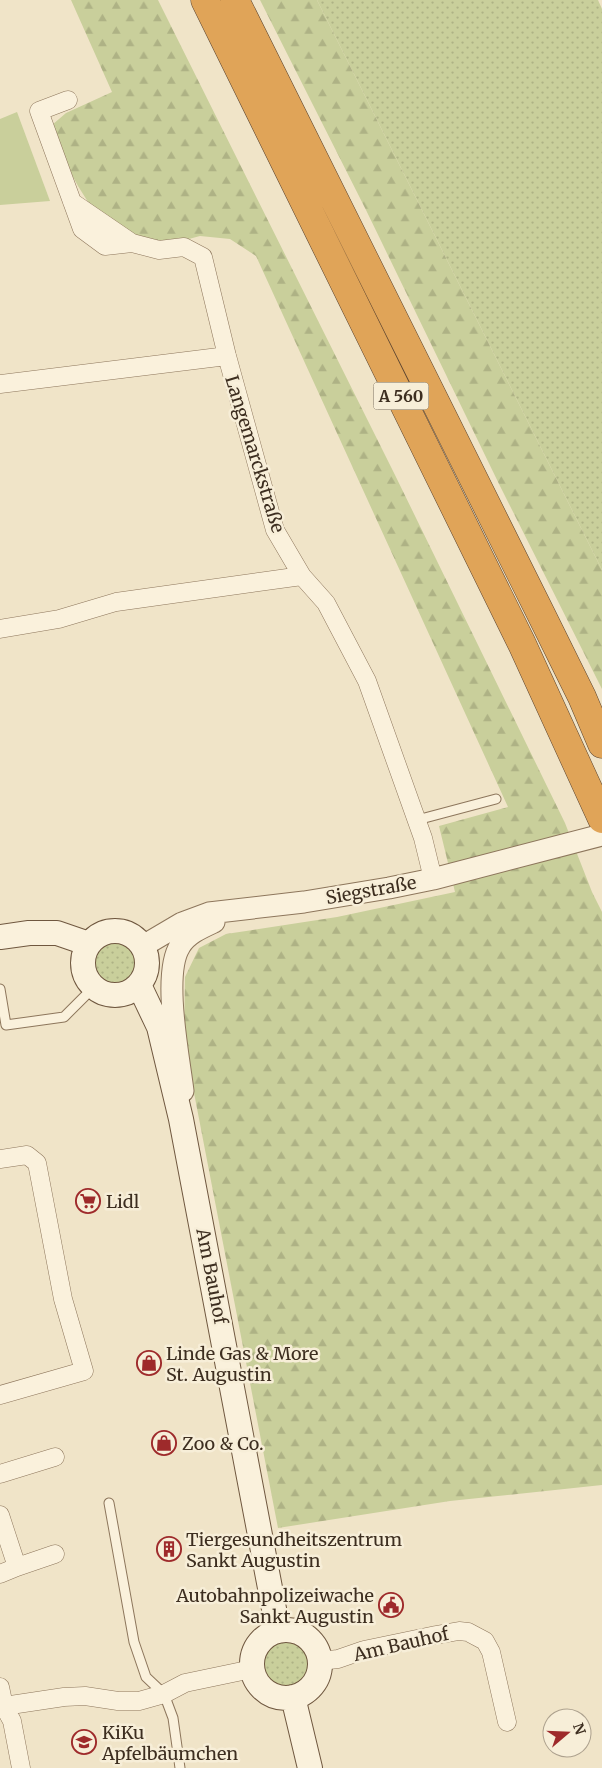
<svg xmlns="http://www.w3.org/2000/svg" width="602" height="1768" font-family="Merriweather,serif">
  <defs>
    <pattern id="grass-dots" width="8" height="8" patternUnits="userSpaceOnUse" patternTransform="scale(1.25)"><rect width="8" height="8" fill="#c9cf9b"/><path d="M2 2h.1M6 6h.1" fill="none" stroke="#aeb285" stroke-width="1.8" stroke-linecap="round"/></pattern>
    <pattern id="forest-firs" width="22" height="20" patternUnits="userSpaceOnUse" patternTransform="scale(1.25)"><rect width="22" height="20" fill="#c9cf9b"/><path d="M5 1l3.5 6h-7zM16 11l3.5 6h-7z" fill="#aeb285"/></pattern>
  </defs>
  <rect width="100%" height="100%" fill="#f0e4c8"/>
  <path fill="url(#grass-dots)" d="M 317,0 L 598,0 L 602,9 L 602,570 Z
    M92 964a23 23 0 1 1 46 0a23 23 0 1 1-46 0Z
    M263 1664a23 23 0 1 1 46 0a23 23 0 1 1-46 0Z"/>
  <path fill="url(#forest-firs)" d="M 71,0 L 158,0 L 395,475 L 565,823 L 592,892 L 602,912 L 602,1485 L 450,1501 L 278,1528 L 184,1041 L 185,977 L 199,948 L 226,934 L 337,917 L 455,892 L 439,826 L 508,807 L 256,256 L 230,239 L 200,236 L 163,246 L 142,242 L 88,202 L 78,186 L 66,164 L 52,125 L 66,113 L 112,92 Z
    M 260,0 L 317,0 L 602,570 L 602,689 L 499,484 L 366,210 Z"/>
  <path fill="#c9cf9b" d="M 17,112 L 50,201 L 0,205 L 0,119 Z"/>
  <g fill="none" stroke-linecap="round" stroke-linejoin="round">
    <defs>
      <path id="service" d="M 417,820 L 496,799
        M 0,989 L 6,1025 L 64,1017 L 94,987
        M 109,1503 L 134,1642 L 146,1677 L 164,1694 L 173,1718 L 180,1768"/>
      <path id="minor" d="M 68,100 L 39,111 L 82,229 L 105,246 L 132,243 L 159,250 L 184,247 L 203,257 L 227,356 L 275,530 L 302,576 L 326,603 L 367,681 L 423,838 L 433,879
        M 72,202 L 132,243
        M 0,384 L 227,356
        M 0,629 L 59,619 L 116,602 L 302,576
        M 0,1159 L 27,1155 L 37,1163 L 63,1299 L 84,1371 L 0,1395
        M 0,1474 L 55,1457
        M 0,1515 L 17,1567 L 0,1574
        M 17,1567 L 55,1554
        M 320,1661 L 338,1659 L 364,1650 L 436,1635 L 459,1631 L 468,1632 L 485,1641 L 491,1652 L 507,1722
        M 0,1687 L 4,1706 L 12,1721 L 21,1768
        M 4,1706 L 64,1697 L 85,1696 L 118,1701 L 139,1701 L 164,1694 L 185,1683 L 252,1669"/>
      <path id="tertiary" d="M 143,946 L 182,923 L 209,913 L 304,902 L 389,888 L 433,879 L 602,835
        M 183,1091 C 179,1057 162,974 180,946 C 187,934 201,928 214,922"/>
      <path id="secondary" d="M83 963a32 32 0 1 1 64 0a32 32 0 1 1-64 0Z
        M 0,937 L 29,933 L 57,933 L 89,944
        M 139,985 L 159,1027 L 181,1119 L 278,1630
        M252 1664a34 34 0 1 1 68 0a34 34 0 1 1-68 0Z
        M 293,1697 L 310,1768"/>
      <path id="motorway" d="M 205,0 L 522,644 L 602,819
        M 235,0 L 539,610 L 582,697 L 602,744"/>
    </defs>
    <use href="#service" stroke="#8d765c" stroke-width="11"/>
    <use href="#minor" stroke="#8d765c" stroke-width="19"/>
    <use href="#tertiary" stroke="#8d765c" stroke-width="23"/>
    <use href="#secondary" stroke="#6f573f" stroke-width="26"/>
    <use href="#motorway" stroke="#5b4430" stroke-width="29"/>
    <use href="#service" stroke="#faf1dc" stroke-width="9"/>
    <use href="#minor" stroke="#faf1dc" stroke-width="18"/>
    <use href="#tertiary" stroke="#faf1dc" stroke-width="21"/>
    <use href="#secondary" stroke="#faf1dc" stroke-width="24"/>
    <use href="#motorway" stroke="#e0a458" stroke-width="28"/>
  </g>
  <defs>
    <symbol id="supermarket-ring" viewBox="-11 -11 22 22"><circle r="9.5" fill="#f7eed8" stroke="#9e2a2b" stroke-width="1.5"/><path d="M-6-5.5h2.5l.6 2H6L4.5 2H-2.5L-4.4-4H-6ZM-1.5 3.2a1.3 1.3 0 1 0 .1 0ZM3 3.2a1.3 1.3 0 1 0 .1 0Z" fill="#9e2a2b"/></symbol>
    <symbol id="shop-ring" viewBox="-11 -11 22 22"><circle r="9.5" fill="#f7eed8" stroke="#9e2a2b" stroke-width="1.5"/><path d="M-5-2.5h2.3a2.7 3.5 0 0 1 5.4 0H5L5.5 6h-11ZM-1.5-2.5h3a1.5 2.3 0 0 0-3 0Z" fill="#9e2a2b"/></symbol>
    <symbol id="building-ring" viewBox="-11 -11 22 22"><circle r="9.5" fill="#f7eed8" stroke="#9e2a2b" stroke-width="1.5"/><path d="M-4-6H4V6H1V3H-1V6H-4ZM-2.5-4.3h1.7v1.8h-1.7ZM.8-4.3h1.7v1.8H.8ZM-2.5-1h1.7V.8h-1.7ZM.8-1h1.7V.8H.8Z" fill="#9e2a2b"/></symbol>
    <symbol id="civic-ring" viewBox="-11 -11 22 22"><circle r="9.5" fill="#f7eed8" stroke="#9e2a2b" stroke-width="1.5"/><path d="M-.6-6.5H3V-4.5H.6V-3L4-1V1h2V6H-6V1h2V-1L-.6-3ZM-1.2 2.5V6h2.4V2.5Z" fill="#9e2a2b"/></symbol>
    <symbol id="school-ring" viewBox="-11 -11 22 22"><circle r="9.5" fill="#f7eed8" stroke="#9e2a2b" stroke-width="1.5"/><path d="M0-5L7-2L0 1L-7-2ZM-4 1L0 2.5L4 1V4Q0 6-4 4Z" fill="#9e2a2b"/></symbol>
  </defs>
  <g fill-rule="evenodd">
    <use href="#supermarket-ring" x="74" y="1187" width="28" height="28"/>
    <use href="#shop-ring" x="135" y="1349" width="28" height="28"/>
    <use href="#shop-ring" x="150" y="1429" width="28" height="28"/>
    <use href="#building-ring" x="155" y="1535" width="28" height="28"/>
    <use href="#civic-ring" x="377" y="1591" width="28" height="28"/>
    <use href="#school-ring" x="70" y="1728" width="28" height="28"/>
  </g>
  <g text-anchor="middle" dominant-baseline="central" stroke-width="5" stroke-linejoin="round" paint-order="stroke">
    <rect fill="#f7eed8" stroke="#756857" stroke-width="1" x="373.5" y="382.5" width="55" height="27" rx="4"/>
    <g font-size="16" font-weight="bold" fill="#3d2e20">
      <text x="401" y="396">A 560</text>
    </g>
    <g font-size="18" fill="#3d2e20" stroke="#f7eed8">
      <text transform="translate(255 454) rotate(73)">Langemarckstraße</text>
      <text transform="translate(371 890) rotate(-10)">Siegstraße</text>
      <text transform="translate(212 1276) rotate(79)">Am Bauhof</text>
      <text transform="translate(401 1644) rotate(-13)">Am Bauhof</text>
    </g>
    <g font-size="18" fill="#3d2e20" stroke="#f7eed8" text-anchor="start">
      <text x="106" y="1201">Lidl</text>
      <text x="166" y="1353">Linde Gas &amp; More<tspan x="166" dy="21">St. Augustin</tspan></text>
      <text x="182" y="1443">Zoo &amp; Co.</text>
      <text x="186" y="1539">Tiergesundheitszentrum<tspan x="186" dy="21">Sankt Augustin</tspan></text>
      <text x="374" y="1595" text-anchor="end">Autobahnpolizeiwache<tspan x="374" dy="21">Sankt Augustin</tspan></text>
      <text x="102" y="1732">KiKu<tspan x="102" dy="21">Apfelbäumchen</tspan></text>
    </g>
  </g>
  <g transform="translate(567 1733) rotate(71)"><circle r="24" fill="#f7eed8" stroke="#ada18e"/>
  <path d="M0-4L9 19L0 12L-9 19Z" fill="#9e2a2b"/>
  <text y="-8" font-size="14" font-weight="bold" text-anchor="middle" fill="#3d2e20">N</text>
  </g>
</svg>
